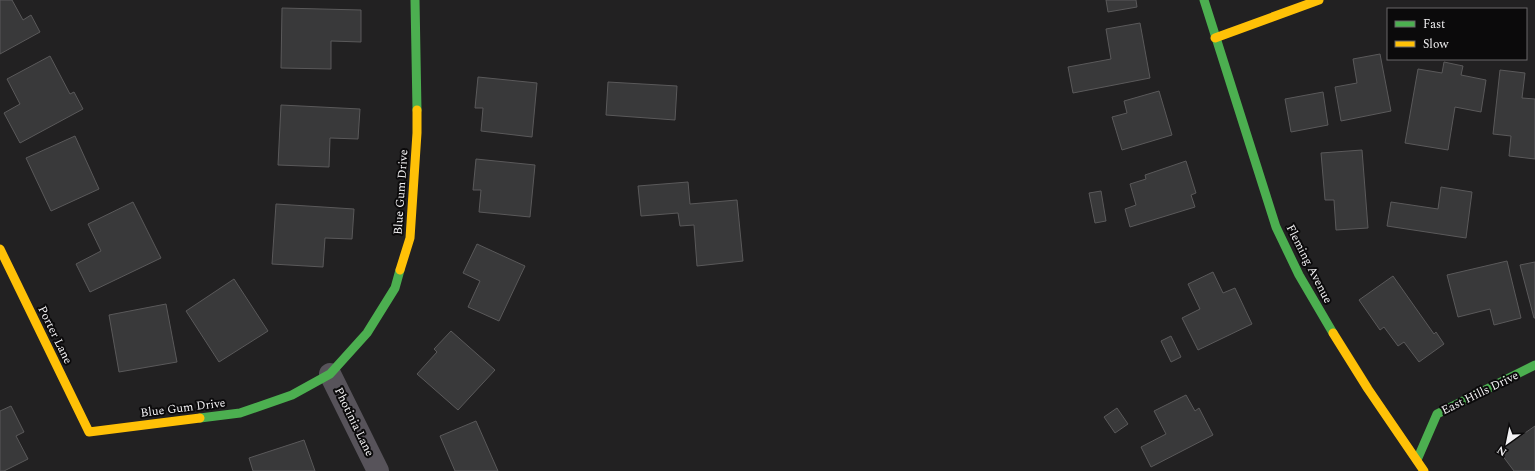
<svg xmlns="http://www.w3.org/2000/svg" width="1535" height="471" font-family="Spectral,serif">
  <rect width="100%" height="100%" fill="#222122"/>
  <path fill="#39393a" stroke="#5a595a" d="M 0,0 L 12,0 L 23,20 L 31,15 L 40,32 L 0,54 Z
    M 1106,0 L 1136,0 L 1137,7 L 1108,12 Z
    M 282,8 L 361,10 L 361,42 L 331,41 L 331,69 L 281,68 Z
    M 1140,23 L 1150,78 L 1073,93 L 1068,67 L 1111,59 L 1106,29 Z
    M 1380,54 L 1391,111 L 1341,121 L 1335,87 L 1357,83 L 1353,59 Z
    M 50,56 L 70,94 L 74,92 L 83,109 L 20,143 L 4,113 L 20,104 L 7,79 Z
    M 1444,62 L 1463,66 L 1461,75 L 1486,80 L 1481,112 L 1455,107 L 1448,150 L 1405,143 L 1418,69 L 1442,73 Z
    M 1500,70 L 1525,73 L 1522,98 L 1535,99 L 1535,159 L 1509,156 L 1511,136 L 1493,134 Z
    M 478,77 L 537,83 L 532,137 L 481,131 L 483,108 L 475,108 Z
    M 608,82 L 677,86 L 675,120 L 606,115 Z
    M 1159,91 L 1172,135 L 1122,150 L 1112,117 L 1127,113 L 1124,101 Z
    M 1323,92 L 1328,125 L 1291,132 L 1285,99 Z
    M 281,105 L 360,109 L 358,139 L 330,138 L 329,167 L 278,165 Z
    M 75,136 L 99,189 L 51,211 L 26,158 Z
    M 1362,150 L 1368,228 L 1336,230 L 1334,200 L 1325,200 L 1321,153 Z
    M 476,159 L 535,165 L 530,217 L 479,212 L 481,190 L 473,190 Z
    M 1186,161 L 1196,193 L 1191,195 L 1195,207 L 1130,227 L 1125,209 L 1136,205 L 1130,184 L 1146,179 L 1145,175 Z
    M 688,182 L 690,204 L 737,200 L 743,261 L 697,266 L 694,225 L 680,226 L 678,213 L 641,216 L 638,186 Z
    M 1441,187 L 1472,192 L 1466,238 L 1387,226 L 1391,202 L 1438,209 Z
    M 1101,191 L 1106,221 L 1095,223 L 1089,193 Z
    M 133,202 L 161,258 L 90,292 L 76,264 L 101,251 L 88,224 Z
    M 276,204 L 354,209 L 352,239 L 325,238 L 323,267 L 272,264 Z
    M 477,244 L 525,266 L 499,321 L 468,307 L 480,281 L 463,273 Z
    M 1507,261 L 1521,318 L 1494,325 L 1490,309 L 1458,317 L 1447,275 Z
    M 1535,262 L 1535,318 L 1534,318 L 1520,265 Z
    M 1213,272 L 1223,293 L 1235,288 L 1252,324 L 1198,350 L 1182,318 L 1200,309 L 1188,284 Z
    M 1393,276 L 1434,334 L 1436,332 L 1444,344 L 1419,362 L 1404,342 L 1398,346 L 1384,327 L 1380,330 L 1359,300 Z
    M 234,279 L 268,331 L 219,362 L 186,311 Z
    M 166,304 L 177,362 L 119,372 L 109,315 Z
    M 451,331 L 495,370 L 458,410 L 417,374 L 437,352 L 434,349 Z
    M 1171,336 L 1181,357 L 1171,362 L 1161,341 Z
    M 1186,395 L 1195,411 L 1199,408 L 1213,435 L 1151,467 L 1141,447 L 1166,434 L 1154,411 Z
    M 11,406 L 24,432 L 16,436 L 28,459 L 4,471 L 0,471 L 0,411 Z
    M 1117,408 L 1128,424 L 1115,433 L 1104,417 Z
    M 476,421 L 498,471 L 455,471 L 440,436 Z
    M 1535,426 L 1535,471 L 1514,471 L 1499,451 Z
    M 304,440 L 315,471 L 253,471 L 249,458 Z"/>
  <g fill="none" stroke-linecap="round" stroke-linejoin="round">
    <path stroke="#57535a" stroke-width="22" d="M 330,374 L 378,471"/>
    <path stroke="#4caf50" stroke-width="9" d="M 415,0 L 417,110
      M 1204,0 L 1276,227 L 1299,275 L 1333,333
      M 200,418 L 240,413 L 292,395 L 330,374 L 367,333 L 395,288 L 400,270
      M 1417,460 L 1437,414 L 1535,365"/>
    <path stroke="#ffc107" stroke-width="9" d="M 1215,38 L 1319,0
      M 0,249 L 89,432 L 200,418
      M 400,270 L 410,238 L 417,133 L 417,110
      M 1333,333 L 1368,389 L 1424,471"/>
  </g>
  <g text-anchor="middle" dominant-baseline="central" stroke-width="4" stroke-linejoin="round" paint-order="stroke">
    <g font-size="12" fill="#f3f2f4" stroke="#0b0a0b">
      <text transform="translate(401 192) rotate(-86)">Blue Gum Drive</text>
      <text transform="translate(1309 264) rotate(63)">Fleming Avenue</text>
      <text transform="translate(55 335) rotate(64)">Porter Lane</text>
      <text transform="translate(1480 393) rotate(-26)">East Hills Drive</text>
      <text transform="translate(183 408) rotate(-7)">Blue Gum Drive</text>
      <text transform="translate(354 422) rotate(64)">Photinia Lane</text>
    </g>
  </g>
  <rect x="1387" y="8" width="140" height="52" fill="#0b0a0b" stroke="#686768"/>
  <rect x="1395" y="21" width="20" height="6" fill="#4caf50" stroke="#686768"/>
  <text x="1423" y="28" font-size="12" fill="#f3f2f4">Fast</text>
  <rect x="1395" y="41" width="20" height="6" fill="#ffc107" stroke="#686768"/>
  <text x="1423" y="48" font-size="12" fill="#f3f2f4">Slow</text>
  <g transform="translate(1507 443) rotate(213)" stroke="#0b0a0b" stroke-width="3" paint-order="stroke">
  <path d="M0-3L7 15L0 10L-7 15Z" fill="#f3f2f4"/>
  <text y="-6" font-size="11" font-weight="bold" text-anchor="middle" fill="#f3f2f4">N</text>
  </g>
</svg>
